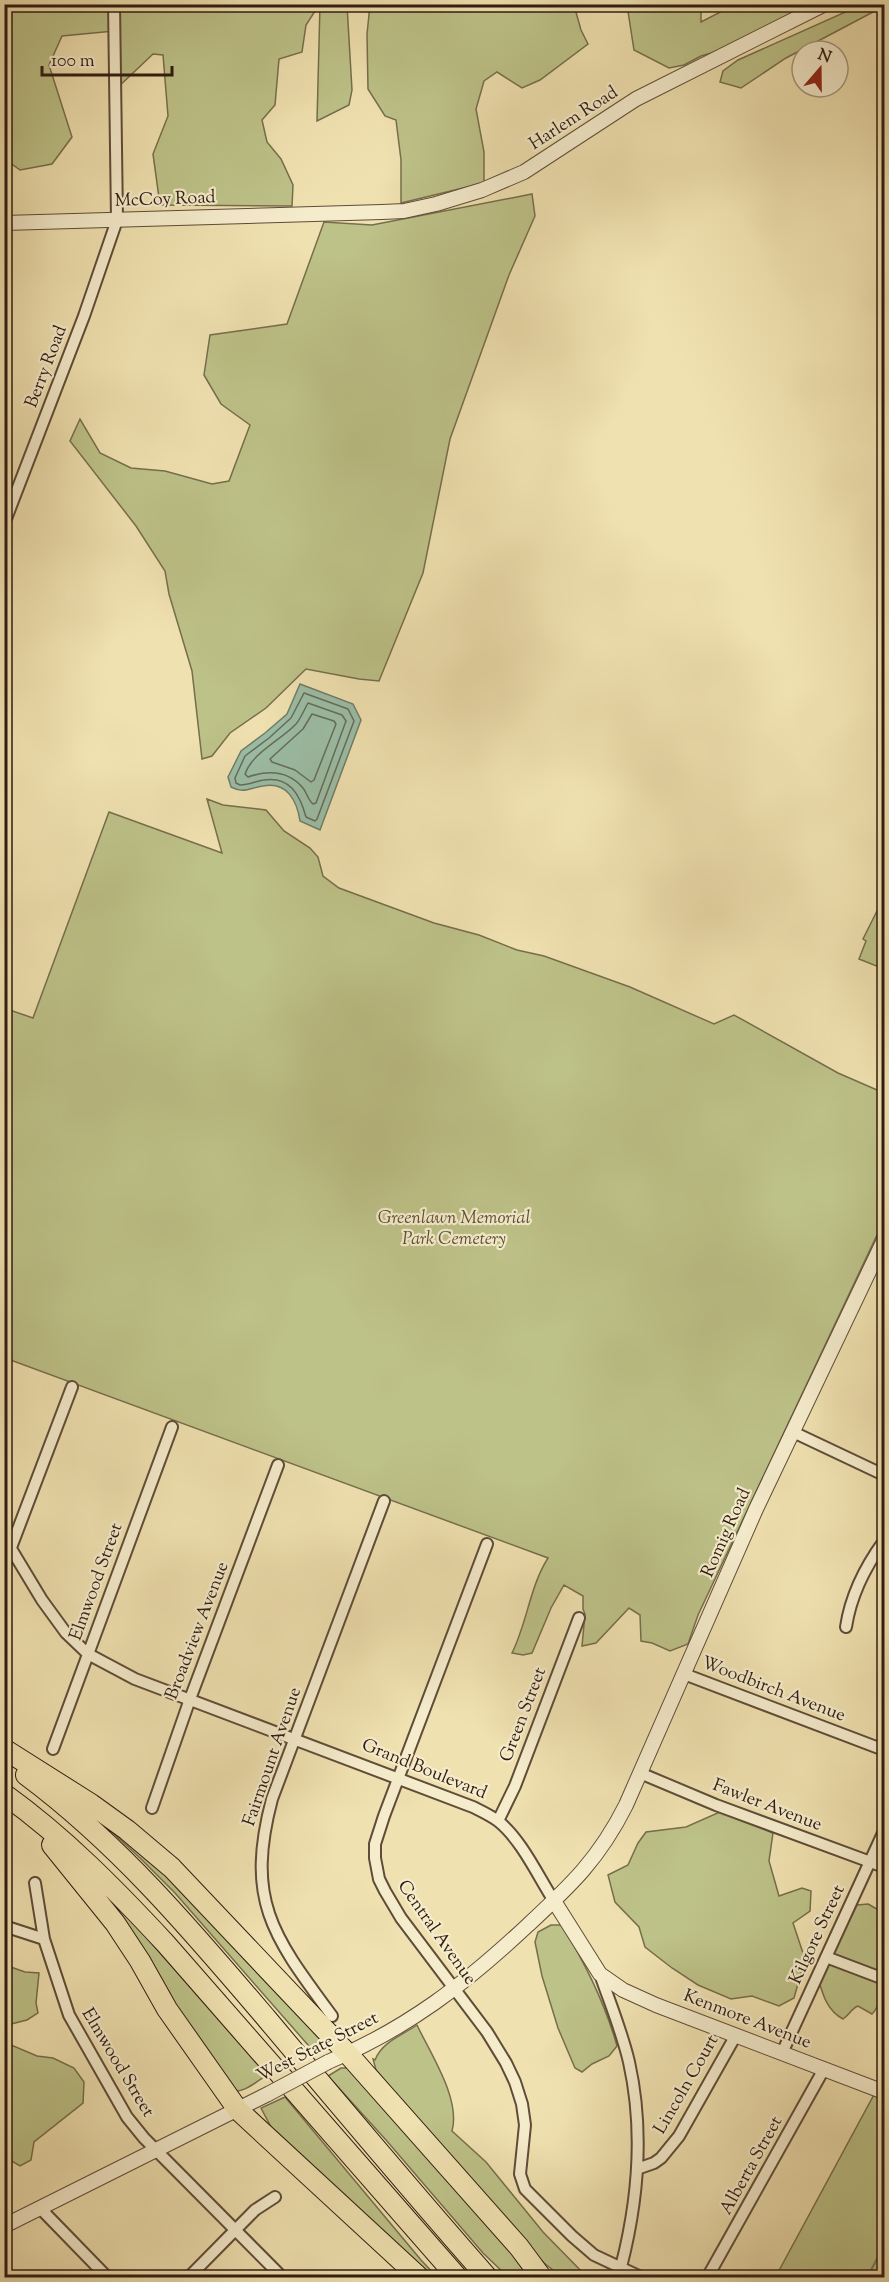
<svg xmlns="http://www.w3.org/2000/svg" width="889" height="2282" font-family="'Sorts Mill Goudy',serif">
  <rect width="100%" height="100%" fill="#f0e1b0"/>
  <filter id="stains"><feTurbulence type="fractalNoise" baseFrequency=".00333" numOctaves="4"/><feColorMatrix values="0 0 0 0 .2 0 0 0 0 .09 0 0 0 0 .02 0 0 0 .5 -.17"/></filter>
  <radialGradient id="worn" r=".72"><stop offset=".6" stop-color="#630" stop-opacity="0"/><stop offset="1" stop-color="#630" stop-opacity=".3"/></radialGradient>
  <path fill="#bdc288" stroke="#766e4c" stroke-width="1.5" d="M 5,5 L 319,5 L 306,25 L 302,52 L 279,59 L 275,105 L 262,120 L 267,142 L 281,159 L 293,185 L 292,206 L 160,205 L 153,154 L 168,116 L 163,55 L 153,54 L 115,90 L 114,31 L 62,36 L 49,65 L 72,137 L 52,164 L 20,170 L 5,159 Z
    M 320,5 L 347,5 L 352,90 L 349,105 L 317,121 Z
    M 370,5 L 574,5 L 581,30 L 588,44 L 540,80 L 522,88 L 497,72 L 484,81 L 476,109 L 484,152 L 484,183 L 401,203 L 401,160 L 396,120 L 385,116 L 368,89 L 367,34 Z
    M 627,5 L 701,5 L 701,22 L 734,5 L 808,5 L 726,49 L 701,56 L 684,65 L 669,68 L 634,50 Z
    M 861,5 L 884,5 L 884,9 L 873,12 L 786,58 L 741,88 L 720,82 L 723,71 L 738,60 Z
    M 532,194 L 535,216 L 509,275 L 450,439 L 423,573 L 379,681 L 359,679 L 306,669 L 266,708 L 230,733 L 212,756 L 202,759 L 192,671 L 169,594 L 165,571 L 136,526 L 70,441 L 80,419 L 100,453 L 131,468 L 165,471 L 212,484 L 229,481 L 250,425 L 221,404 L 204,375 L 210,335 L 287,324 L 324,222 L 372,225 Z
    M 207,799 L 223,805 L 266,810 L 284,831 L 310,848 L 318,857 L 323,876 L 339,888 L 434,923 L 479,935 L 517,950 L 544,956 L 630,987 L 714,1024 L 734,1015 L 838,1073 L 884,1093 L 884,1220 L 698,1615 L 688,1644 L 670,1651 L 652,1643 L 641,1641 L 640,1615 L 629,1608 L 596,1643 L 582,1646 L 585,1614 L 583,1609 L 583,1596 L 564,1585 L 551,1608 L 532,1653 L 523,1655 L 512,1653 C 527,1623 530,1586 548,1558 L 5,1358 L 4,1008 L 33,1018 L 109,812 L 222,853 Z
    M 880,905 L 884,907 L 884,969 L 859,959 L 866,941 L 863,939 Z
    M 69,1792 L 176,1880 L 330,2045 L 315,2053 L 175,1893 L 140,1858 Z
    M 722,1811 L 773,1833 L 769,1861 L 779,1896 L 802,1888 L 811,1891 L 810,1911 L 793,1923 L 805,1959 L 794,1998 L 779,2006 L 752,1996 L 731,1999 L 698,1985 L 672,1968 L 645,1947 L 639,1927 L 615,1902 L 608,1875 L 628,1865 L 638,1843 L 646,1832 L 686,1827 Z
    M 109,1899 L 133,1922 L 267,2075 C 256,2082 243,2094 230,2091 Z
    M 868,1904 L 884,1913 C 884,1935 888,2000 872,2014 L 858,2006 C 851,2009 849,2015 843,2019 C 828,2011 823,1996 819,1981 L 857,1905 Z
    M 551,1925 L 562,1925 C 585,1963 605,2003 617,2046 L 609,2056 L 592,2064 L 582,2072 L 575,2068 L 558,2028 L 542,1976 L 535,1942 L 538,1932 Z
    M 5,1965 L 25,1972 L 39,1973 L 36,2003 L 38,2013 L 27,2020 L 7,2025 L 11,2045 L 37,2056 L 53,2058 L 74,2068 L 84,2082 L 83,2103 L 34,2142 L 31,2160 L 20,2166 L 5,2157 Z
    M 417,2025 C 430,2053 461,2099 452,2131 L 486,2162 L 543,2232 L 587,2277 L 562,2277 L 544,2263 L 468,2180 L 376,2070 L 373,2059 L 375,2060 C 382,2042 401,2036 417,2025 Z
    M 341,2068 L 349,2068 L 534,2277 L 508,2277 L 483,2253 L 386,2140 L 328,2076 Z
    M 876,2091 L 884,2094 L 884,2262 L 876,2277 L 775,2278 Z
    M 285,2097 L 421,2260 L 437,2277 L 425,2277 L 279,2142 L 261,2108 Z"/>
  <path fill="#9bbea6" stroke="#707d6a" stroke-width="1.5" d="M 300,684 L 353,704 L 361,720 L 320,830 L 300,821 C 297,801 287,781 263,786 C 250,788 244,794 231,787 L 228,777 L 241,751 L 265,733 L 287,714 Z"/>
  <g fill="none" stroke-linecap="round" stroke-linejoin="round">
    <path stroke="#656c5c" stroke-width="1.5" d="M 304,693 L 348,709 L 354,721 L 317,819 L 315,821 L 306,817 C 300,795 290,776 264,780 C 256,781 249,785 240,785 L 236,783 L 235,778 L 245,756 L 269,738 L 291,718 Z
      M 308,703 L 342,715 L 346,721 L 316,803 L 313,804 C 308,800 307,793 303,788 C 288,770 268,770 248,777 L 245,774 C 252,753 281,740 296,724 C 301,718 304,710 308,703 Z
      M 312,714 L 334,721 L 336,724 L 314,780 L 311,782 L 295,770 L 272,762 L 270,759 L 303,729 Z"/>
    <path stroke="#707d6a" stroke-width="2" d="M 867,2278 L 884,2245"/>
    <defs>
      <path id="minor" d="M 4,524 L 84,316 L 117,220 L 114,4
        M 793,1432 L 884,1475
        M 4,1537 L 42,1600 L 66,1633 L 88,1654 L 135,1679 L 473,1807 C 481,1811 490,1815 498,1821 C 521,1839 538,1876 554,1901
        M 487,1544 L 384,1816 L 375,1844 L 375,1858 L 379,1879 L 385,1891 L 401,1918 L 487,2032 L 506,2063 L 515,2082 L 522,2104 L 525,2125 L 520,2174 L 525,2189 L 572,2236 L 594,2255 L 643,2278
        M 4,1566 L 72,1387
        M 846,1627 C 851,1594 865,1567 884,1541
        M 684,1674 L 884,1750
        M 53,1749 L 172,1427
        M 640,1773 L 716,1805 L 884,1867
        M 152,1808 L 190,1699 L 278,1465
        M 498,1821 L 515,1786 L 579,1618
        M 35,1883 L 44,1939 L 69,2015 L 127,2117 L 144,2138 L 283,2278
        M 4,1926 L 44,1939
        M 826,1957 L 884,1979
        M 600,1974 C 610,2003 622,2032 629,2062 C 644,2129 638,2201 621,2267
        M 332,2016 C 273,1936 245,1901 272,1799 L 384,1501
        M 782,2053 L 884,1831
        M 637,2169 L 654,2163 L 661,2158 L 679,2136 L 736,2035
        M 40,2208 L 108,2278
        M 188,2278 L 255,2210 L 275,2197
        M 707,2278 L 824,2069"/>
      <path id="tertiary" d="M 4,223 L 382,212 L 404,211 L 436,204 L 482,190 L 524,172 L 636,99 L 825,4
        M 554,1901 L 600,1974 L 623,1990 L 656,2005 L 884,2092
        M 328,2062 C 408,2028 465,1984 528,1925 C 571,1885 599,1859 626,1805 L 756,1509 L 884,1240
        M 4,2226 L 268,2094"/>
      <path id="motorway" d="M 4,1749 L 91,1804 L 127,1830 L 172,1868 L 348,2054 L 519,2247 L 542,2278
        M 26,1775 C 119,1844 193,1932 267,2019 C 340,2106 413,2193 488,2278
        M 4,1794 C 64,1837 116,1890 166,1944 L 458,2278
        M 52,1845 L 115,1923 L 140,1961 L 167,2009 L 238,2110 L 420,2278"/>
    </defs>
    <use href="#minor" stroke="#5f4c39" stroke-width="14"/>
    <use href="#tertiary" stroke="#5f4c39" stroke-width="16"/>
    <use href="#motorway" stroke="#2f1b11" stroke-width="22"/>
    <use href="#minor" stroke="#f5eccc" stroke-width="10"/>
    <use href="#tertiary" stroke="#f5eccc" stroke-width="14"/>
    <use href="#motorway" stroke="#f0e1b0" stroke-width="20"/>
    <defs>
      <path id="tertiary-bridge" d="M 268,2094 L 328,2062"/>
    </defs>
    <use href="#tertiary-bridge" stroke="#5f4c39" stroke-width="16" stroke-linecap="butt"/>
    <use href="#tertiary-bridge" stroke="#f5eccc" stroke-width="14"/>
  </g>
  <g text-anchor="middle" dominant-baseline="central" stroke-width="4.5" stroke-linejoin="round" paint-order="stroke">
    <g font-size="18" fill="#2f1b11" stroke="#f5eccc">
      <text transform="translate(574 119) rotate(-33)">Harlem Road</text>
      <text transform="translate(165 200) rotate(-2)">McCoy Road</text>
      <text transform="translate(47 367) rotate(-69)">Berry Road</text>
      <text transform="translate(727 1533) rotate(-66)">Romig Road</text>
      <text transform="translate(97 1582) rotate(-70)">Elmwood Street</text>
      <text transform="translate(198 1631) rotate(-69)">Broadview Avenue</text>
      <text transform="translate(773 1690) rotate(21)">Woodbirch Avenue</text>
      <text transform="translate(524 1715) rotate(-69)">Green Street</text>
      <text transform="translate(273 1757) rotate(-71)">Fairmount Avenue</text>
      <text transform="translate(424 1770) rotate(22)">Grand Boulevard</text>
      <text transform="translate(767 1806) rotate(21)">Fawler Avenue</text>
      <text transform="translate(436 1933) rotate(55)">Central Avenue</text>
      <text transform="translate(818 1935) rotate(-65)">Kilgore Street</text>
      <text transform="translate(747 2020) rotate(21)">Kenmore Avenue</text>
      <text transform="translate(318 2048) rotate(-27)">West State Street</text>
      <text transform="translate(117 2063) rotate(59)">Elmwood Street</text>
      <text transform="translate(687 2085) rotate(-60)">Lincoln Court</text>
      <text transform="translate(752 2166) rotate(-61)">Alberta Street</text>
    </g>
    <g font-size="18" font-style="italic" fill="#5a4d35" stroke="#f5eccc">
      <text x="454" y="1219">Greenlawn Memorial<tspan x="454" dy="21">Park Cemetery</tspan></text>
    </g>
  </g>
  <rect width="889" height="2282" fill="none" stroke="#f0e1b0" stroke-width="24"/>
  <rect x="6" y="6" width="877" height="2270" fill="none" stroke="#2f1b11" stroke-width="3"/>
  <rect x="12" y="12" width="865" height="2258" fill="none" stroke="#2f1b11" stroke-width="1.5"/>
  <g transform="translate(820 69) rotate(20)"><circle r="28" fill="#f5eccc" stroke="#a69881" stroke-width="1.5"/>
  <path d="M0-4.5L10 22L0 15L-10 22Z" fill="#8f2418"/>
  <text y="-9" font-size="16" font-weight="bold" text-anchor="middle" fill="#2f1b11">N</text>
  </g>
  <path d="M42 66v9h130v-9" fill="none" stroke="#2f1b11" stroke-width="3"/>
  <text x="51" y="66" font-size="18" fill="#2f1b11" stroke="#f5eccc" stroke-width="4.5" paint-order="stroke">100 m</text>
  <rect width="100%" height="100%" filter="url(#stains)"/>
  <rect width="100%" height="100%" fill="url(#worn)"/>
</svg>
